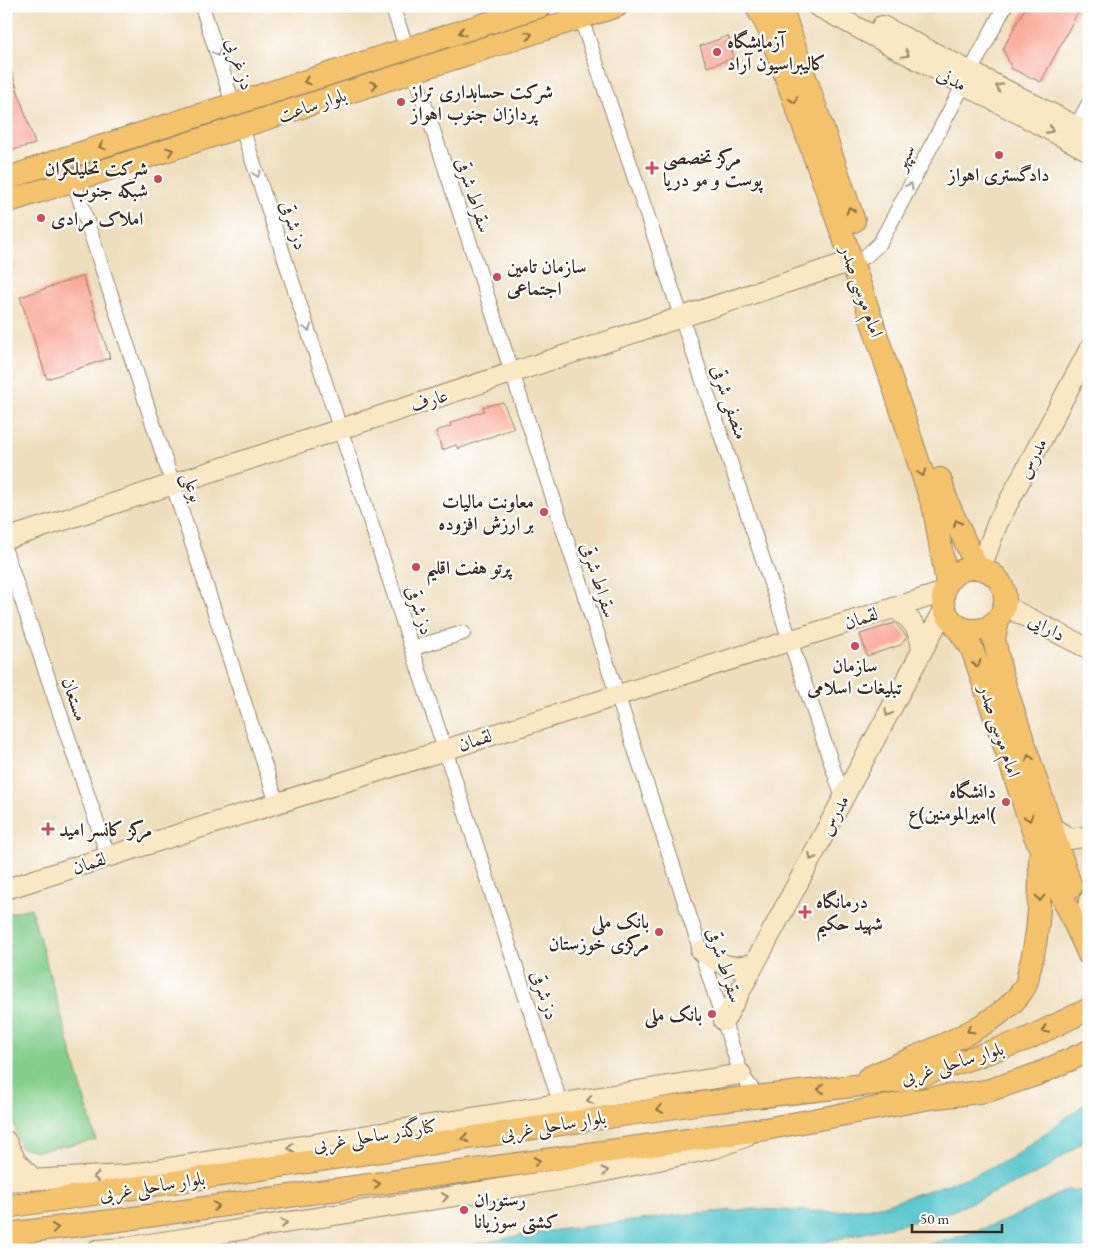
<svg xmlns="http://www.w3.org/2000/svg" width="1095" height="1256" font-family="'EB Garamond',Amiri,serif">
  <rect width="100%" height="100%" fill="#fff"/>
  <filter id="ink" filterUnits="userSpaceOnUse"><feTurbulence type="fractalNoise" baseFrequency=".02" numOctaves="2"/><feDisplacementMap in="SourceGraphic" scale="10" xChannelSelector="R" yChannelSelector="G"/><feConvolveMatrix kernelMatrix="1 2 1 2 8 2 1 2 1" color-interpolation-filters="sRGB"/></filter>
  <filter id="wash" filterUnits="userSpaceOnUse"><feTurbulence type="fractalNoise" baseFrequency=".0096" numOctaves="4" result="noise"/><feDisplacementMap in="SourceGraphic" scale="20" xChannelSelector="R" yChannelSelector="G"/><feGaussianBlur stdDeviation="1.12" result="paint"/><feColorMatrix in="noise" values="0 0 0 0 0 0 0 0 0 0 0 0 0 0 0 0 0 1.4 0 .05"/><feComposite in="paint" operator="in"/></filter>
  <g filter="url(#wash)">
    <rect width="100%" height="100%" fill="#eedebd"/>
    <path fill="#83ce8c" stroke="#5f7c55" d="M 31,908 L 96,1140 L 36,1151 L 20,1147 L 6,1092 L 6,914 Z"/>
    <path fill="#58c6cd" stroke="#4a7876" d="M 1089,1101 L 1089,1137 L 1043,1171 L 952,1211 L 925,1219 L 829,1241 L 811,1250 L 432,1250 L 460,1247 L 532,1233 L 698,1213 L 754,1209 L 831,1212 L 880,1206 L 972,1176 L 1011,1158 Z
      M 1067,1190 L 1089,1191 L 1089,1250 L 904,1250 L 955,1238 L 1007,1220 Z"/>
    <g id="blocks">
      <path fill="#f8a290" d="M 1026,6 L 1081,6 L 1041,82 L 1012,69 L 1003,49 Z
        M 728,36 L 734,58 L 707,67 L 700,46 Z
        M 6,61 L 8,61 L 35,144 L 6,152 Z
        M 83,276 L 110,358 L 47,379 L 20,297 Z
        M 503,402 L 514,428 L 458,449 L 456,445 L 442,450 L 436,431 L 451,426 L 450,423 L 484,411 L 483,407 Z
        M 895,623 L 907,637 L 901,645 L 867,656 L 860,634 Z"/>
    </g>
  </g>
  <g filter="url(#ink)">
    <use href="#blocks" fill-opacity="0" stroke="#94846e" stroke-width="1"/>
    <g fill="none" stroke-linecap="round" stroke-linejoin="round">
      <defs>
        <path id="street" d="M 202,6 L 233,104
          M 392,6 L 407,49
          M 581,18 L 843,798
          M 414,72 L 741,1074 L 757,1096
          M 1076,127 L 1089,103
          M 242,128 L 561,1105
          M 74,182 L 277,803
          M 852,261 L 866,256 L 880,243 L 1005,6
          M 6,553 L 108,856
          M 413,648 L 463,633"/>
        <path id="secondary" d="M 817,6 L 1089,151
          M 882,26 L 1089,133
          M 6,539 L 852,261
          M 981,568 L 997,524 L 1089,350
          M 1005,606 L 1089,649
          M 893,608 C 911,617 919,628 922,648
          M 1051,827 L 1071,839 L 1089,836
          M 6,889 L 944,592
          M 1086,919 L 1089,901
          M 701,951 C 722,965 730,971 755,963
          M 724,1021 L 945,608
          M 6,1141 L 16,1161 L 34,1180
          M 6,1181 L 126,1175 L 741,1074
          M 97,1250 L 124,1248 L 582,1176 L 715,1148 L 745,1137"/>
        <path id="primary" d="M 756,6 L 768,27 L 852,261 L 934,509 L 947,583
          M 781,6 L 854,221
          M 6,179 L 62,159 L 541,6
          M 6,202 L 617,6
          M 940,479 L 948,504 L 977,568
          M943 599a31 31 0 1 1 62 0a31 31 0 1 1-62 0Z
          M 998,620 L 994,639 L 1002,676 L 1071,887
          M 953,622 L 972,649 L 1034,834 L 1089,955
          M 868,1078 C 911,1056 999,1030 1024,988 C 1028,983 1028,973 1030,967 C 1040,930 1040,895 1040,857
          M 6,1207 L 709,1102 L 908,1080 L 1027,1039 L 1089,1009
          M 6,1234 L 112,1221 L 765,1129 L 931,1098 L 987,1091 L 1038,1074 L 1089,1051"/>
      </defs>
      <use href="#street" stroke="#94846e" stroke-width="16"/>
      <use href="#secondary" stroke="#94846e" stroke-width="22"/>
      <use href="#primary" stroke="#94846e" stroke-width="24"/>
      <use href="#street" stroke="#fff" stroke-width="14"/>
      <use href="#secondary" stroke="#fae7c3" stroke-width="20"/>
      <use href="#primary" stroke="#f3c26a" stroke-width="22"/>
    </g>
    <defs><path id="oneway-chevron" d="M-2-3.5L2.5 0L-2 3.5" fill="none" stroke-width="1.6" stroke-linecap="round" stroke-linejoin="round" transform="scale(1.25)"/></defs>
    <g stroke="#8e6e40">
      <use href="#oneway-chevron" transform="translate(462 32) rotate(162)"/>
      <use href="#oneway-chevron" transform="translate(529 35) rotate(-18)"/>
      <use href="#oneway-chevron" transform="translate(307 81) rotate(162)"/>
      <use href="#oneway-chevron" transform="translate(374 85) rotate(-18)"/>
      <use href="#oneway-chevron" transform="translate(794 100) rotate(70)"/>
      <use href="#oneway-chevron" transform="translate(102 146) rotate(162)"/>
      <use href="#oneway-chevron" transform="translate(170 151) rotate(-18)"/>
      <use href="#oneway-chevron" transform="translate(850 210) rotate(-109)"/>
      <use href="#oneway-chevron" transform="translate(922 473) rotate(72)"/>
      <use href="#oneway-chevron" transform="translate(957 523) rotate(-114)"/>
      <use href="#oneway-chevron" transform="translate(977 664) rotate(71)"/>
      <use href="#oneway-chevron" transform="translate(1029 758) rotate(-108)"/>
      <use href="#oneway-chevron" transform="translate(1029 818) rotate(72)"/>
      <use href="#oneway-chevron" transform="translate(1040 898) rotate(90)"/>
      <use href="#oneway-chevron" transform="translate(970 1030) rotate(150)"/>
      <use href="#oneway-chevron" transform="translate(1045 1030) rotate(154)"/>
      <use href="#oneway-chevron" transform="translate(821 1089) rotate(174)"/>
      <use href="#oneway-chevron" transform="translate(660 1109) rotate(172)"/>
      <use href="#oneway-chevron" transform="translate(465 1138) rotate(171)"/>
      <use href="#oneway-chevron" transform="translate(537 1161) rotate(-8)"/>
      <use href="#oneway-chevron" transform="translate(377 1184) rotate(-8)"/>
      <use href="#oneway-chevron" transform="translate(216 1206) rotate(-8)"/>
      <use href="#oneway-chevron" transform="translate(55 1228) rotate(-7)"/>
    </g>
    <g stroke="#a79f9a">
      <use href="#oneway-chevron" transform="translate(217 53) rotate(72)"/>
      <use href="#oneway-chevron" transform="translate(257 174) rotate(72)"/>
      <use href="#oneway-chevron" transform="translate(910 186) rotate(-62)"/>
      <use href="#oneway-chevron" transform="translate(308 328) rotate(72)"/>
    </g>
    <g stroke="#9a8870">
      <use href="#oneway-chevron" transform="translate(906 54) rotate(28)"/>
      <use href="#oneway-chevron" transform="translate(999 87) rotate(-153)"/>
      <use href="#oneway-chevron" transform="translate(1050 130) rotate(27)"/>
      <use href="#oneway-chevron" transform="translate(888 713) rotate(118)"/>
      <use href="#oneway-chevron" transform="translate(812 857) rotate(118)"/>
      <use href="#oneway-chevron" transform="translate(590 1100) rotate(171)"/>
      <use href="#oneway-chevron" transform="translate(291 1148) rotate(171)"/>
      <use href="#oneway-chevron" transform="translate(605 1171) rotate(-12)"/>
      <use href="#oneway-chevron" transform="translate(96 1177) rotate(177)"/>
      <use href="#oneway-chevron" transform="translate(445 1197) rotate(-9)"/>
      <use href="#oneway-chevron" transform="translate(284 1223) rotate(-9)"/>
    </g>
  </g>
  <g fill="#d1495b" stroke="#fff" stroke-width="2">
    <circle cx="717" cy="52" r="5"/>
    <circle cx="401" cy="102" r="5"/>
    <circle cx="999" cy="155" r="5"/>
    <path d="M649.5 160.5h5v5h5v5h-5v5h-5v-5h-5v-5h5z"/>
    <circle cx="158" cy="179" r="5"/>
    <circle cx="41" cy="218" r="5"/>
    <circle cx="497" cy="277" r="5"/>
    <circle cx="544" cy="512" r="5"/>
    <circle cx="416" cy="567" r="5"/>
    <circle cx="855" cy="646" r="5"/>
    <circle cx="1006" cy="802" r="5"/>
    <path d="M45.5 821.5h5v5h5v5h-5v5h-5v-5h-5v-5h5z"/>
    <path d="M802.5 904.5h5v5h5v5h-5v5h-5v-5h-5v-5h5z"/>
    <circle cx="659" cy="932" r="5"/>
    <circle cx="712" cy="1014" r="5"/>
    <circle cx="464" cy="1210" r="5"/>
  </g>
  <g text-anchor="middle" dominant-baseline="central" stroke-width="4.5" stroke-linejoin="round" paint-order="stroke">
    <g font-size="19" font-weight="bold" fill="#3b2a1e" stroke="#fff" text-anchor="start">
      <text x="727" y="41">آزمایشگاه<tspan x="727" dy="22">کالیبراسیون آراد</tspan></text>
      <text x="411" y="91">شرکت حسابداری تراز<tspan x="411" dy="22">پردازان جنوب اهواز</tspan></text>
      <text x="663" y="157">مرکز تخصصی<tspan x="663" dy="22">پوست و مو دریا</tspan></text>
      <text x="148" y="168" text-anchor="end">شرکت تحلیلگران<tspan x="148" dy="22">شبکه جنوب</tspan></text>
      <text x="999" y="174" text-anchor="middle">دادگستری اهواز</text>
      <text x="51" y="218">املاک مرادی</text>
      <text x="507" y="266">سازمان تامین<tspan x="507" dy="22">اجتماعی</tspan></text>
      <text x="534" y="501" text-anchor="end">معاونت مالیات<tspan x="534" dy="22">بر ارزش افزوده</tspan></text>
      <text x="426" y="567">پرتو هفت اقلیم</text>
      <text x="855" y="665" text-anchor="middle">سازمان<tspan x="855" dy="22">تبلیغات اسلامی</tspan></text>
      <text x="996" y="791" text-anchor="end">دانشگاه<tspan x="996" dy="22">امیرالمومنین)ع(</tspan></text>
      <text x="59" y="829">مرکز کانسر امید</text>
      <text x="816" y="901">درمانگاه<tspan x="816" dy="22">شهید حکیم</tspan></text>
      <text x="649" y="921" text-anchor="end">بانک ملی<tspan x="649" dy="22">مرکزی خوزستان</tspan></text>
      <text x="702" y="1014" text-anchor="end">بانک ملی</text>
      <text x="474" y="1199">رستوران<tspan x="474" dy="22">کشتی سوزیانا</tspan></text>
    </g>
    <g font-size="19" fill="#3b2a1e" stroke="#fff">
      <text transform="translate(240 64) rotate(72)">دز غربی</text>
      <text transform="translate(952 79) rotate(28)">مدنی</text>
      <text transform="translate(312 105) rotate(-18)">بلوار ساعت</text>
      <text transform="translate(904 157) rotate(-62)">سپهر</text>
      <text transform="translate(474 195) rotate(72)">سقراط شرقی</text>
      <text transform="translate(294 225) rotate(72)">دز شرقی</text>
      <text transform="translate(862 291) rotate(71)">امام موسی صدر</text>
      <text transform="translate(429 400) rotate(-18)">عارف</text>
      <text transform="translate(730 402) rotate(71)">منصفی شرقی</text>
      <text transform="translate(1032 458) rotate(-62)">مدرس</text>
      <text transform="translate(193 487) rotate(72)">بوعلی</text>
      <text transform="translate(599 580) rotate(72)">سقراط شرقی</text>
      <text transform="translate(420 610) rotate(72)">دز شرقی</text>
      <text transform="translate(861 618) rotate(-18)">لقمان</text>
      <text transform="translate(1047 627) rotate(28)">دارایی</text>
      <text transform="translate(75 699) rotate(71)">مستعان</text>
      <text transform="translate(1000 731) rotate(72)">امام موسی صدر</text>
      <text transform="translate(475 740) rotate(-18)">لقمان</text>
      <text transform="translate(834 815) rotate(-62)">مدرس</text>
      <text transform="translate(89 863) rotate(-18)">لقمان</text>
      <text transform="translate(725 965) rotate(72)">سقراط شرقی</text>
      <text transform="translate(545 995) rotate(72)">دز شرقی</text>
      <text transform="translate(952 1063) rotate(-17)">بلوار ساحلی غربی</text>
      <text transform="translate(553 1125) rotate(-9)">بلوار ساحلی غربی</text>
      <text transform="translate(375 1135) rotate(-9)">کنارگذر ساحلی غربی</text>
      <text transform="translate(152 1186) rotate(-9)">بلوار ساحلی غربی</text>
    </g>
  </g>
  <rect width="1095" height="1256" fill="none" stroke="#fff" stroke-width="25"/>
  <path d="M912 1224v8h90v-8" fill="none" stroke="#3b2a1e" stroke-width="2.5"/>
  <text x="920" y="1224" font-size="15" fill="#3b2a1e" stroke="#ffffff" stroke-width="4" paint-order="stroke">50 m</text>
</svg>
